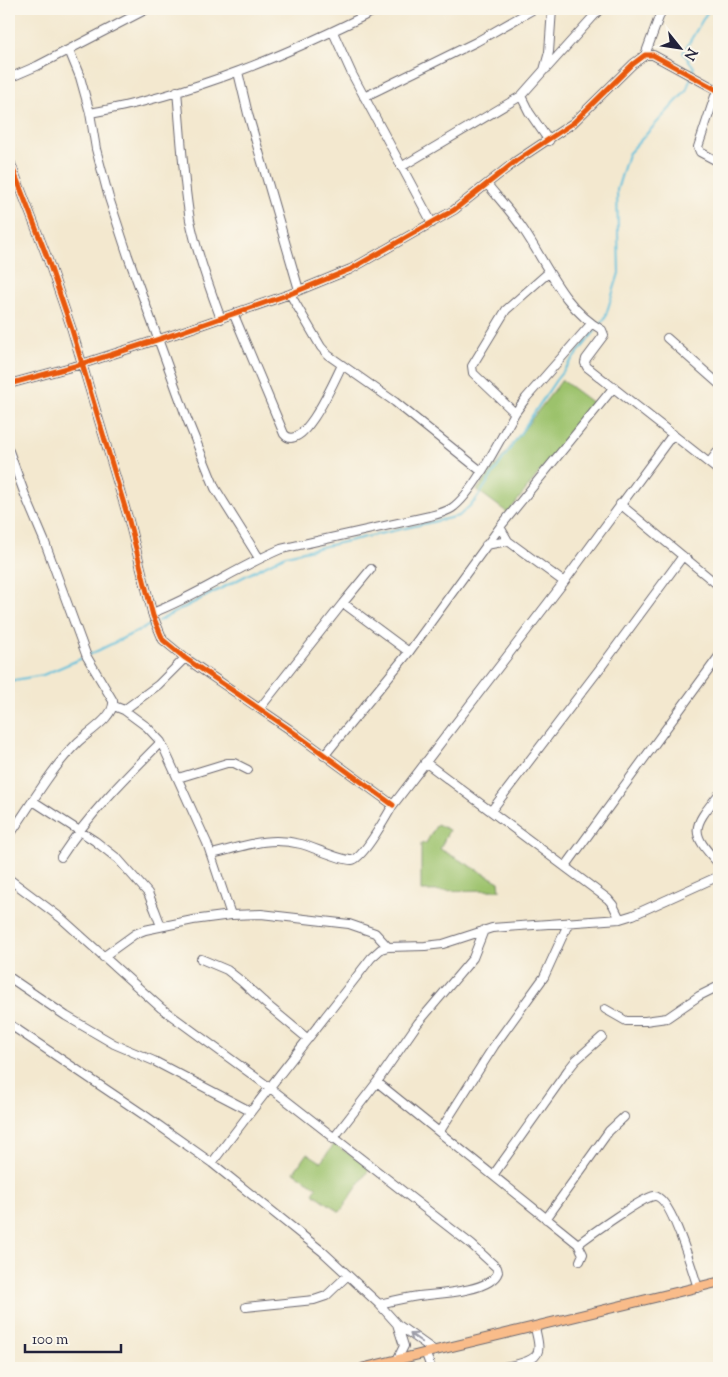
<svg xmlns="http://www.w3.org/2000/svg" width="728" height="1377" font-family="'Sorts Mill Goudy',serif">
  <rect width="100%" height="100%" fill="#fbf7ec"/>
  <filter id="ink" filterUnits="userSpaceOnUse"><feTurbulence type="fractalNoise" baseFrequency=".02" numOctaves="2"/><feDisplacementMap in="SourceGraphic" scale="10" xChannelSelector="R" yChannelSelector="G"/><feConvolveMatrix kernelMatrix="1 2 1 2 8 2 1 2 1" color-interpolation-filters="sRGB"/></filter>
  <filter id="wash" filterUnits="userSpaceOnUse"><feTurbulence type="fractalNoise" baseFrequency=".0096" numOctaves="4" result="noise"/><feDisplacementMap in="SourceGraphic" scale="20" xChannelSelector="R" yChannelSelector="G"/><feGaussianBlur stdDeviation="1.12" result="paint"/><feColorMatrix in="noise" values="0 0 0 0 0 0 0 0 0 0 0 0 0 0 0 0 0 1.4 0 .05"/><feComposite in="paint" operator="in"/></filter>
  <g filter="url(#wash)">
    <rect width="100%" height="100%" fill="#f3e8cf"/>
    <path fill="#9cc26c" stroke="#5f7254" d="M 562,380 L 593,403 L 508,513 L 477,490 Z
      M 437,824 L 449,830 L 440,849 L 499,882 L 500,890 L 421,891 L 421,844 L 426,843 Z
      M 334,1144 L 370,1168 L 340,1212 L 313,1193 L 317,1187 L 294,1172 L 307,1153 L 321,1162 Z"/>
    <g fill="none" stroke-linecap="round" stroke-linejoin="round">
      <path stroke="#5ebfdc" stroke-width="2" d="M 692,73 L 694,67 L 683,53 L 709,9
        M 599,326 L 605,318 L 619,273 L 617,190 L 628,154 L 686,91 L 691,77
        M 158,621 L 286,555 L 459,516 L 475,501 L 556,380 L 596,330
        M 89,655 L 154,623
        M 9,681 L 43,675 L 85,657"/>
    </g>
  </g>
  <g filter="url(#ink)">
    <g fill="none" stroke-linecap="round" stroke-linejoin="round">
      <defs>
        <path id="minor" d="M 333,32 L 352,74 L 432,223
          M 69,50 L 80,77 L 90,113 L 96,149 L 109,198 L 128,256 L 187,419 L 215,488 L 259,558
          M 645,55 L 662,9
          M 546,69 L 600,9
          M 238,72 L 248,114 L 299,290
          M 9,78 L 37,66 L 147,9
          M 717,90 L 698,147 L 700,152 L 719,162
          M 177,91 C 181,134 183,178 190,220 C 197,254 209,287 221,319
          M 364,97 L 476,42 L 534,9
          M 90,113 C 191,95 287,55 378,9
          M 549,141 L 529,112 L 521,96 L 544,70 L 549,52 L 552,9
          M 9,159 L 47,257 L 72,330 L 129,521 L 153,616 L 163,640 L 185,658 L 289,729 L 393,805
          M 401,167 L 521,96
          M 487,184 C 499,199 512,213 523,229 C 547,264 563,308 602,330 L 604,335 L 586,359 L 585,363 L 587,367 L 719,471
          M 548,273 L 506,310 L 472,366 L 473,373 L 515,413 L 526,398 L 591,324
          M 290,294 L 321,347 L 328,355 L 395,402 L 481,471
          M 234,315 L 284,434 C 302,456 336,377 342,365
          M 667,338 L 719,384
          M 9,384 L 82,364 L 175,334 L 290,294 L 351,269 L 454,210 L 516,161 L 573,123 L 633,64 L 645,55 L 653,55 L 719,91
          M 9,451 L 25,495 L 44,540 L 87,657 L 113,701 C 115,717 87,733 77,743 C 50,770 31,805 9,836
          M 709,463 L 719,450
          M 620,504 L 719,586
          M 500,527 L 508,541 L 564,582
          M 486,545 L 508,541
          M 343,603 L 371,569
          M 152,613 C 197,596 236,568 281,549 L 430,516 C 438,514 446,512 452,508 C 473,494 502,436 515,413
          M 114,706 L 124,710 L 147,727 L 161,742 L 207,843 L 231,915
          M 260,708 L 343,603 L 409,652
          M 124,710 L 158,685 L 185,658
          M 324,756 L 409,652 L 500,527 L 614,387
          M 425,762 L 608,899 L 613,905 L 620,919
          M 178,778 L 227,763 L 234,763 L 248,770
          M 719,794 C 693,827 688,831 719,864
          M 33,801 L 95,841 L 118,859 L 148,893 L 155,910 L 161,926
          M 491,811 L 601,667 L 683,556
          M 212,854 C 245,846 267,836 301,844 C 313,847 342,861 352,860 C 363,859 387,815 393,805 L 564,582 L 673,434
          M 61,857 C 89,814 125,778 161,742
          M 565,867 L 719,656
          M 9,879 L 61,918 L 161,1008 L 269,1087 L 472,1245 L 497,1268 L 498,1272 C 491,1292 437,1294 418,1296 C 405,1298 392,1301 379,1304
          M 103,957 L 135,934 L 145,930 L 193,920 L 231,915 L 261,914 L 349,924 L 375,933 L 388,947
          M 201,959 L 227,970 L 241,981 L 266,1004 L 308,1039
          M 9,977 L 66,1016 L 114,1044 L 154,1061 L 250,1111
          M 605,1009 L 626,1021 L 645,1021 L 667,1018 L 699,996 L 719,986
          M 9,1024 L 144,1115 L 212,1163 L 323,1252 L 379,1304 L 397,1324 L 435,1351
          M 377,1082 L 578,1244 L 583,1254 L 580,1261
          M 440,1131 L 494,1046 L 544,977 L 569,922
          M 333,1139 L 377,1082 L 418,1023 L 473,958 L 484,930
          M 212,1163 C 263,1094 318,1027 371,958 L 381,949 L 388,947 L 425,946 L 443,944 L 492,928 L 620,919 L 633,915 L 719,876
          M 494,1174 L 568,1070 L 576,1060 L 602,1037
          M 546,1219 L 609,1131 L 624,1117
          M 578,1244 C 590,1235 643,1197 654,1196 C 671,1195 693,1273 698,1288
          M 246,1307 L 314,1300 L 326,1296 L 348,1275
          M 426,1354 L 431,1368
          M 397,1360 L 404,1346 L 397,1324
          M 522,1364 L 542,1368
          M 499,1368 C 508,1366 536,1363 538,1351 C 540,1345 536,1334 535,1327"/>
        <path id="major" d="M 363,1368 L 719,1282"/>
      </defs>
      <use href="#minor" stroke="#6b676f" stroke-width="10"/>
      <use href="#major" stroke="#6b676f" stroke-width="11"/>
      <use href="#minor" stroke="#fff" stroke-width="8"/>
      <use href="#major" stroke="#f9bc8a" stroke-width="9"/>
      <defs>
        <path id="cycleway" d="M 9,159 L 47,257 L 72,330 L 129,521 L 153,616 L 163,640 L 185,658 L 289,729 L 393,805
          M 9,384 L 82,364 L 175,334 L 290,294 L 351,269 L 454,210 L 516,161 L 573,123 L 633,64 L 645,55 L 653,55 L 719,91"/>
      </defs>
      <use href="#cycleway" stroke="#fbf7ec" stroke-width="8"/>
      <use href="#cycleway" stroke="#e8590c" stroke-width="5"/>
    </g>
    <defs><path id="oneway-shaft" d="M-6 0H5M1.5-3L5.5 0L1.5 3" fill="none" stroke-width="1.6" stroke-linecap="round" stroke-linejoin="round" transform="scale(1.25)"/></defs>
    <use stroke="#9c9ca7" href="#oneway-shaft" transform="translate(416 1338) rotate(-145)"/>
  </g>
  <rect width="728" height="1377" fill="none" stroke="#fbf7ec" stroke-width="30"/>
  <g transform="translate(680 48) rotate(120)" stroke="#fbf7ec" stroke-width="4" paint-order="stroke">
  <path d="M0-4L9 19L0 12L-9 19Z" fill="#22223b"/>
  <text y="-8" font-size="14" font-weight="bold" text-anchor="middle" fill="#22223b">N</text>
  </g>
  <path d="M25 1344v8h96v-8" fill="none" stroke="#22223b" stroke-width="2.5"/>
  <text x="32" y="1344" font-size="15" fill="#22223b" stroke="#fbf7ec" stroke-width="4" paint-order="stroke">100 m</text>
</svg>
